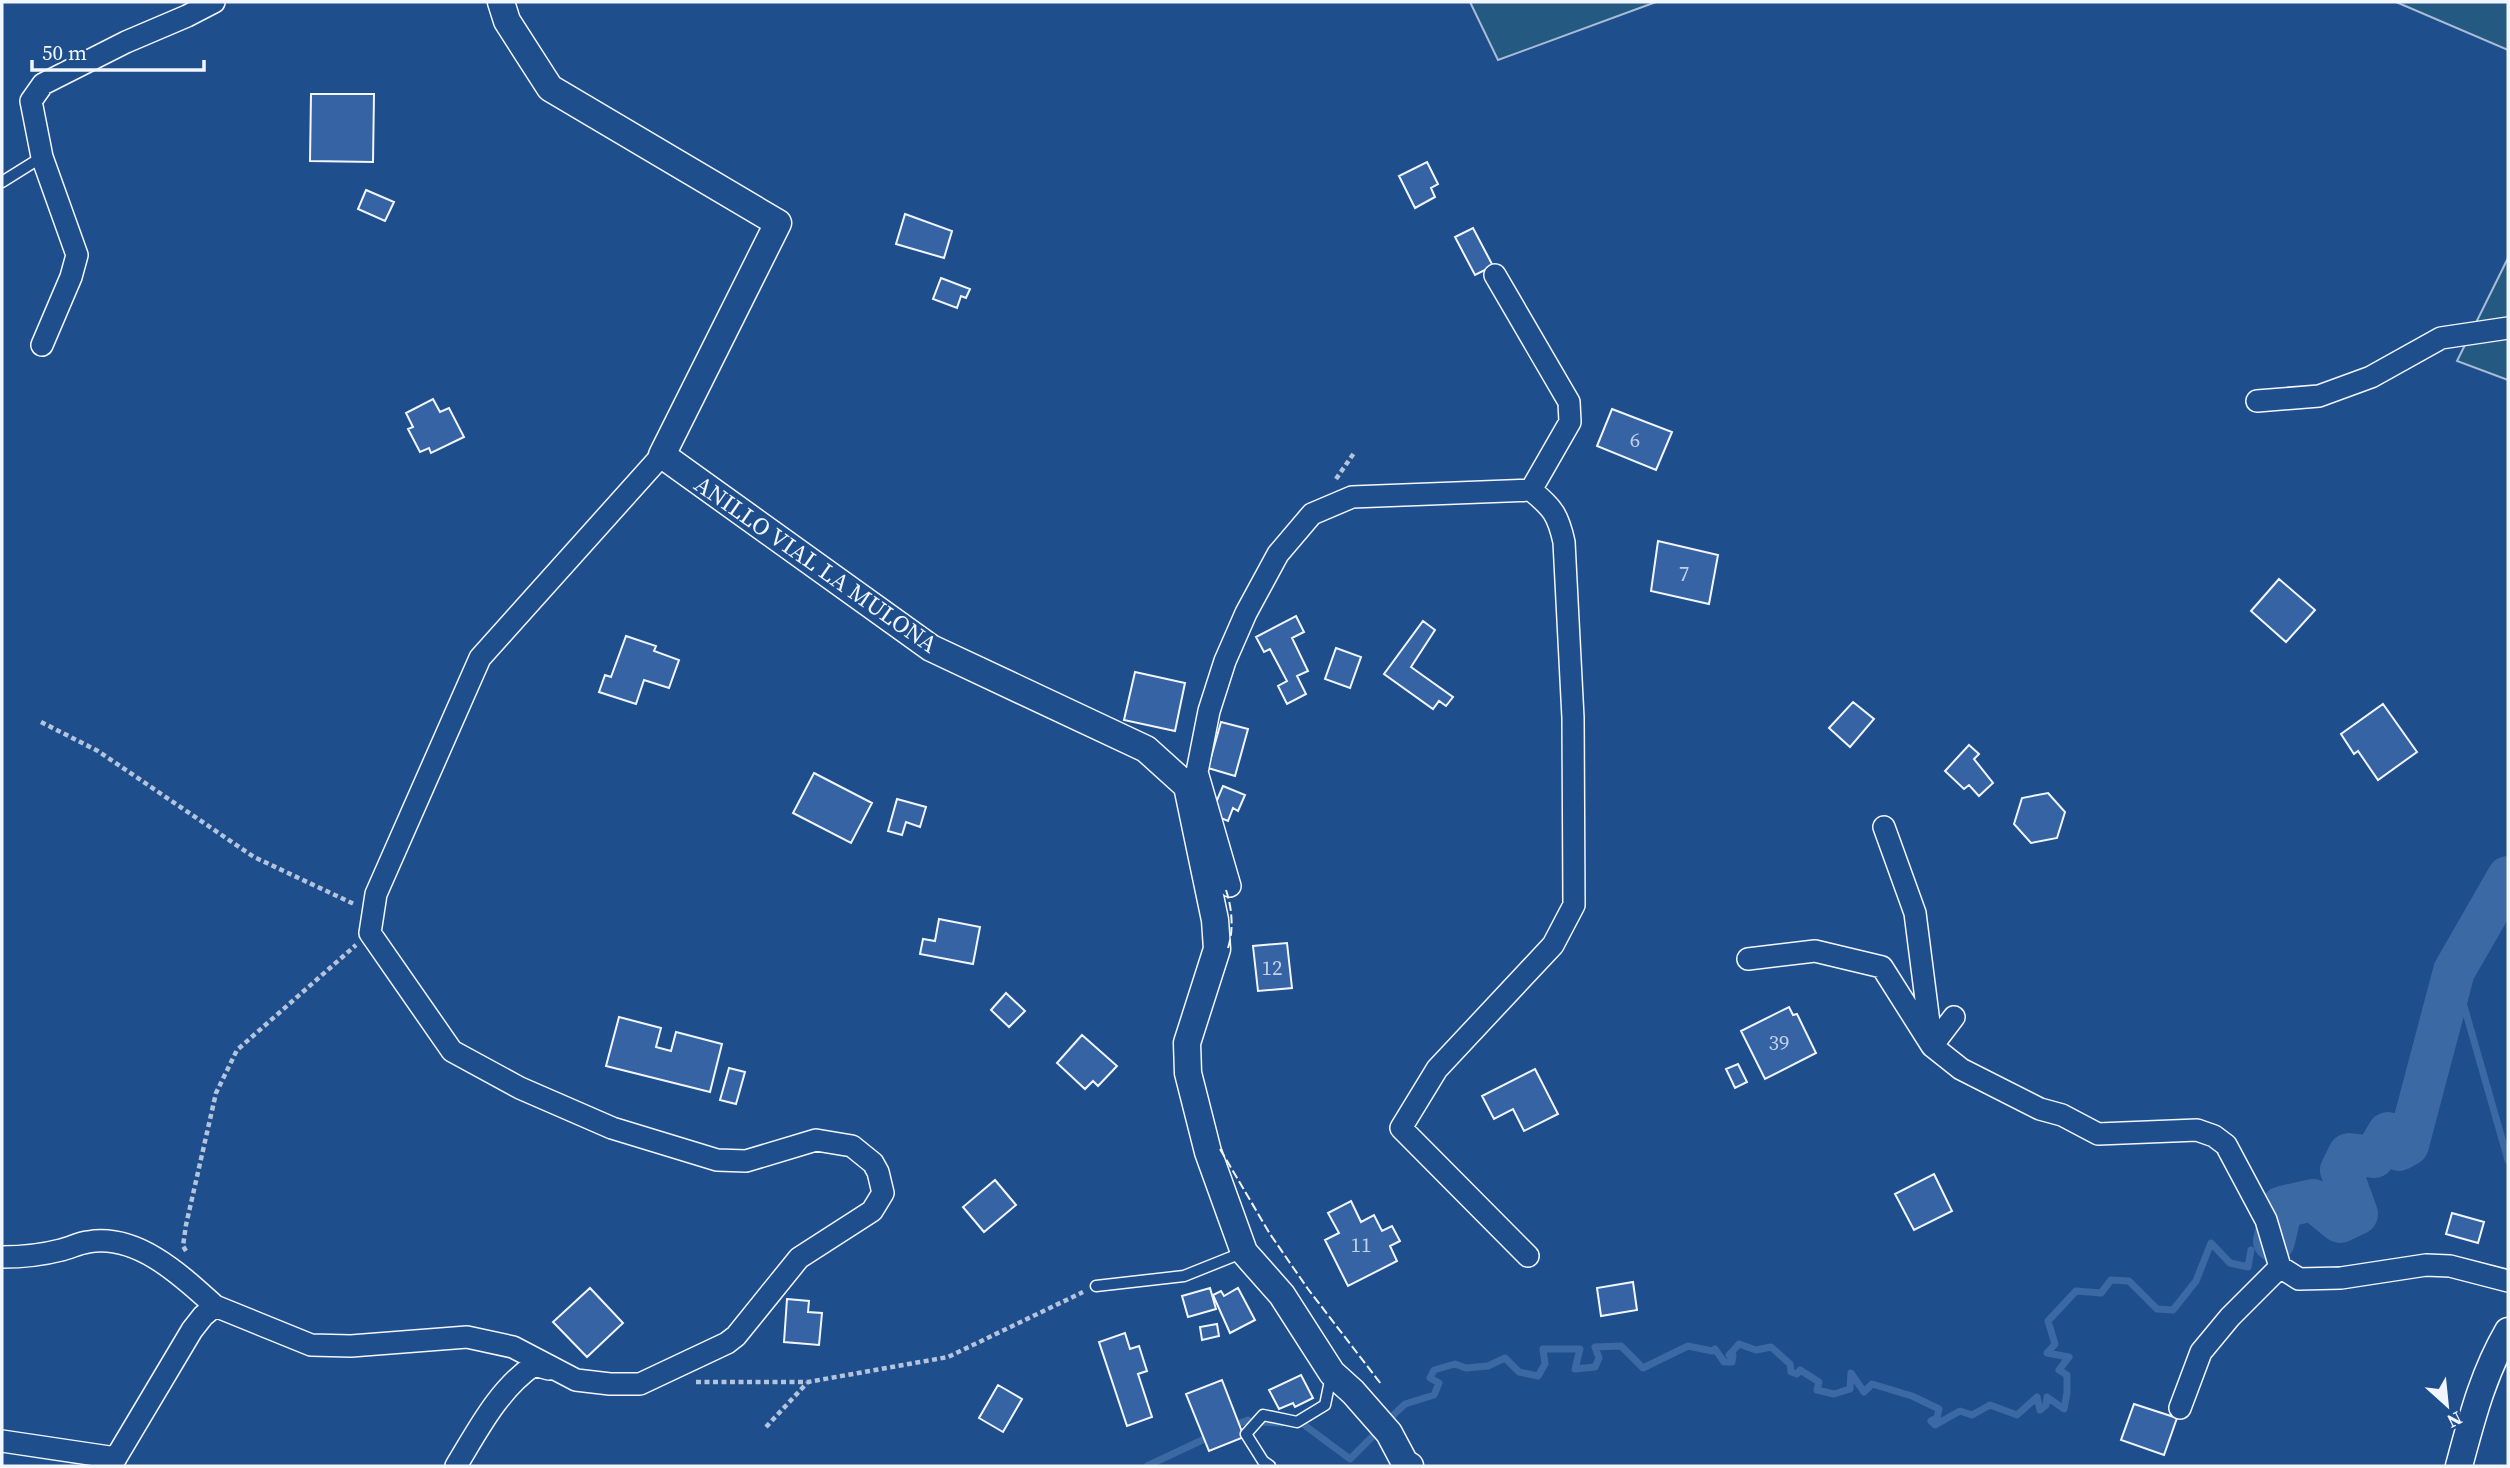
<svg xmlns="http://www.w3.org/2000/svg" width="2510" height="1468" font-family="'Source Serif 4',serif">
  <rect width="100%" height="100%" fill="#1f4e8c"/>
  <path fill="#245a82" stroke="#a8bbd7" stroke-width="2" d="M 1470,2 L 1656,2 L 1498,60 Z
    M 2396,2 L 2508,2 L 2508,50 Z
    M 2508,258 L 2508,380 L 2457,361 Z"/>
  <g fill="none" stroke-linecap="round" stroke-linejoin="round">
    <path stroke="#3b69a3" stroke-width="7" d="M 2454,971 L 2508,1160
      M 1387,1421 L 1405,1404 L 1434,1395 L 1439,1383 L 1430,1378 L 1434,1370 L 1455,1364 L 1466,1368 L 1488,1366 L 1505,1358 L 1519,1372 L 1538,1376 L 1545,1364 L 1543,1349 L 1580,1349 L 1575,1369 L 1595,1367 L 1599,1358 L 1595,1347 L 1621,1346 L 1643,1368 L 1688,1346 L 1712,1351 L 1715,1349 L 1724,1362 L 1732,1362 L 1733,1356 L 1729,1355 L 1739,1344 L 1756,1350 L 1771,1347 L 1790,1364 L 1791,1372 L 1797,1374 L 1800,1370 L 1819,1382 L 1817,1390 L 1834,1394 L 1850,1389 L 1851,1373 L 1864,1392 L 1872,1384 L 1912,1396 L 1939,1409 L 1937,1418 L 1931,1421 L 1935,1425 L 1960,1411 L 1972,1415 L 1990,1405 L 2017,1415 L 2037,1397 L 2040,1410 L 2046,1405 L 2047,1397 L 2064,1409 L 2067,1393 L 2067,1375 L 2059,1370 L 2069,1357 L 2047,1353 L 2055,1344 L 2048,1321 L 2076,1291 L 2101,1293 L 2111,1280 L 2129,1281 L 2157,1309 L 2173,1310 L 2196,1281 L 2211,1243 L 2230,1263 L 2248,1267 L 2251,1250
      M 1260,1422 L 1281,1423
      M 1296,1423 L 1303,1424 L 1350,1459 L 1379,1430
      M 1230,1427 L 1248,1420
      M 1147,1466 L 1213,1435"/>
    <path stroke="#3b69a3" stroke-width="42" d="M 2274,1241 L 2282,1207 L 2313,1200 L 2340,1222 L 2357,1214 L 2341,1170 L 2349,1154 L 2374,1157 L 2388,1133 L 2399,1150 L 2408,1145 L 2454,971 L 2508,877"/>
  </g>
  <path fill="#3563a3" stroke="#f2f6ff" stroke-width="2" d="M 311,94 L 374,94 L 373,162 L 310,161 Z
    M 1427,162 L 1438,184 L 1431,188 L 1435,197 L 1415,208 L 1399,176 Z
    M 366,190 L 394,202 L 385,221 L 358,209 Z
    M 905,214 L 952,231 L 944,258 L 896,244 Z
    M 1473,228 L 1493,266 L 1475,275 L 1455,237 Z
    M 941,278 L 970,289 L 966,298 L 961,296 L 957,308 L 933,299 Z
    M 433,399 L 440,412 L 449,408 L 464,437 L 431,453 L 429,448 L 420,452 L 408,429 L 413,427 L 406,413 Z
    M 1612,409 L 1672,432 L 1656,470 L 1597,446 Z
    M 1658,541 L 1718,555 L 1709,604 L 1651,591 Z
    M 2279,579 L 2315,610 L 2286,642 L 2251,611 Z
    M 1296,616 L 1304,632 L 1292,638 L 1308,671 L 1297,676 L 1306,694 L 1287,704 L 1278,686 L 1287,681 L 1270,649 L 1264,652 L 1256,637 Z
    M 1423,621 L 1435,630 L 1411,667 L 1453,697 L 1446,706 L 1439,701 L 1433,709 L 1384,674 Z
    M 626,636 L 656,646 L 654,651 L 679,660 L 669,688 L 644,680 L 636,704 L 599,692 L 605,675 L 611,677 Z
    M 1336,648 L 1361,657 L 1350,688 L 1325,679 Z
    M 1135,672 L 1185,683 L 1175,731 L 1124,720 Z
    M 1853,702 L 1874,719 L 1850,747 L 1829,728 Z
    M 2383,704 L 2417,752 L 2378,780 L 2358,751 L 2354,754 L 2341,734 Z
    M 1221,722 L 1248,729 L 1235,776 L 1208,768 Z
    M 1969,745 L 1979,754 L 1974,759 L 1993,783 L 1979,796 L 1969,785 L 1964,789 L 1945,771 Z
    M 814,773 L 872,803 L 851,843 L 793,813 Z
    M 1223,786 L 1245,795 L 1238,811 L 1233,808 L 1228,821 L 1211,814 Z
    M 2048,793 L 2065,812 L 2057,838 L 2031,843 L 2014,824 L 2022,798 Z
    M 897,799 L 926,807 L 920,827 L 906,822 L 902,835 L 888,831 Z
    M 939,919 L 980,927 L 973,964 L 920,954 L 923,939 L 935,941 Z
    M 1287,943 L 1292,988 L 1258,991 L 1253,946 Z
    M 1006,993 L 1025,1011 L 1009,1027 L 991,1010 Z
    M 1789,1007 L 1793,1015 L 1797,1014 L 1816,1053 L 1765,1079 L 1741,1031 Z
    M 619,1017 L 661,1028 L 656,1047 L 671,1051 L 676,1032 L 722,1044 L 710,1092 L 606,1066 Z
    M 1082,1035 L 1117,1066 L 1098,1086 L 1093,1081 L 1085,1089 L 1057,1063 Z
    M 1738,1064 L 1747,1082 L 1735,1088 L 1726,1069 Z
    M 729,1068 L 745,1072 L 736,1104 L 720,1100 Z
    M 1535,1069 L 1558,1114 L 1524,1131 L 1513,1109 L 1494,1119 L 1482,1096 Z
    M 1934,1174 L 1952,1211 L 1914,1230 L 1895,1194 Z
    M 995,1180 L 1016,1205 L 984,1232 L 963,1207 Z
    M 1351,1201 L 1361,1222 L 1374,1215 L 1382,1231 L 1392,1226 L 1400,1241 L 1390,1246 L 1397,1261 L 1348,1286 L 1325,1240 L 1339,1233 L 1328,1213 Z
    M 2452,1213 L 2484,1222 L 2478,1243 L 2446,1234 Z
    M 1633,1282 L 1637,1310 L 1601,1316 L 1597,1288 Z
    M 590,1288 L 623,1323 L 587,1357 L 553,1322 Z
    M 1210,1288 L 1216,1309 L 1188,1317 L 1182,1296 Z
    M 1238,1288 L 1255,1320 L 1230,1333 L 1213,1295 L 1221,1291 L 1224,1296 Z
    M 787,1299 L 809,1301 L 808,1312 L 822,1313 L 819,1345 L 784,1342 Z
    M 1217,1324 L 1219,1336 L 1202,1340 L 1200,1327 Z
    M 1125,1333 L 1130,1349 L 1139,1346 L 1147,1371 L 1138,1374 L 1152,1417 L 1127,1426 L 1099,1342 Z
    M 1301,1375 L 1313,1398 L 1295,1407 L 1293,1403 L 1279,1409 L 1269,1390 Z
    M 1222,1380 L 1244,1437 L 1209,1451 L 1186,1394 Z
    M 998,1385 L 1022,1399 L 1003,1432 L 979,1418 Z
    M 2134,1404 L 2177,1418 L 2164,1455 L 2121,1440 Z"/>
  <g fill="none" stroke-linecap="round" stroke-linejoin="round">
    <defs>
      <path id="service" d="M 2,182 L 42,157
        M 1096,1286 L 1184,1276 L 1244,1252
        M 1270,1466 L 1263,1461 L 1246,1434 L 1263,1415 L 1297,1422 L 1325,1405 L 1331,1376"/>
      <path id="minor" d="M 1495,275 L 1569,402 L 1570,422 L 1531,490
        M 42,345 L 71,277 L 77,255 L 42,157 L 31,101 L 43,84 L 126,42 L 187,16 L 214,2
        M 2257,401 L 2319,396 L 2371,377 L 2441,338 L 2508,328
        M 1197,772 L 1230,886
        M 1187,786 L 1197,772 L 1209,711 L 1225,661 L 1246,613 L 1278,554 L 1312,514 L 1352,497 L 1531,490 C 1553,508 1558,515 1564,542 L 1573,718 L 1574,905 L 1553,945 L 1437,1069 L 1401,1128 L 1528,1256
        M 1884,827 L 1915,913 L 1932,1046 L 1961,1069 L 2040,1109 L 2062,1115 L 2098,1134 L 2197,1130 L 2214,1136 L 2226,1145 L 2266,1220 L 2280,1267 L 2299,1279 L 2341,1278 L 2426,1265 L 2450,1266 L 2508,1281
        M 1748,959 L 1815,951 L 1882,967 L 1932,1046 L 1954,1017
        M 2,1257 C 22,1257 42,1255 61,1250 C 70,1248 79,1243 88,1242 C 137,1233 182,1276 215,1306
        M 2180,1408 L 2201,1352 L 2230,1317 L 2280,1267
        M 2,1441 L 116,1458
        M 111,1466 L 192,1330 L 203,1316 L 215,1306 L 311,1345 L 351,1346 L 467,1337 L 513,1347 L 576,1380 L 610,1384 L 640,1384 L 727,1343 L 736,1336 L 799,1258 L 872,1211 L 883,1193 L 878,1172 L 873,1163 L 852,1146 L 816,1140 L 746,1161 L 717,1160 L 612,1128 L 520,1088 L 452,1051 L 370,933 L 376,894 L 480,658 L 662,455
        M 456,1466 C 478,1430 498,1390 534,1365 L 549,1369"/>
      <path id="tertiary" d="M 501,2 L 507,21 L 550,88 L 778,223 L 662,455 L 931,648 L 1146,749 L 1187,786 L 1215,920 L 1217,949 L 1187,1043 L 1188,1073 L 1208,1152 L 1244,1252 L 1282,1295 L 1332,1373 L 1353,1392 L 1389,1433 L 1405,1463 L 1410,1466
        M 2459,1466 C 2472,1418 2483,1374 2508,1331"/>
    </defs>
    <use href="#service" stroke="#f2f6ff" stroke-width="13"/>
    <use href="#minor" stroke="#f2f6ff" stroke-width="24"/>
    <use href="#tertiary" stroke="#f2f6ff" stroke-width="29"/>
    <path stroke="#b3c4dc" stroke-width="4.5" stroke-dasharray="5 3.5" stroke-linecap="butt" d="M 1336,479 L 1354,453
      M 41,722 L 98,751 L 254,857 L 354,904
      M 186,1251 L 183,1246 L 186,1225 L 216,1093 L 237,1050 L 356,945
      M 696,1382 L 808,1382 L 948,1357 L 1083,1292
      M 766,1427 L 807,1383"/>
    <use href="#service" stroke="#1f4e8c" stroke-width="10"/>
    <use href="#minor" stroke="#1f4e8c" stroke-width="21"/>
    <use href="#tertiary" stroke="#1f4e8c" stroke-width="26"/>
    <path stroke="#f2f6ff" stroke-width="2" stroke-dasharray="9 3.5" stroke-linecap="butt" d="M 1226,890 C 1232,908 1234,929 1228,948
      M 1220,1149 L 1270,1234 L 1308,1289 L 1381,1384"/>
  </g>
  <g text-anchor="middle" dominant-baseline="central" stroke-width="5" stroke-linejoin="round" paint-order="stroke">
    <g font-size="21" fill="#c3d1e8">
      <text x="1635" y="439">6</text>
      <text x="1684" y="573">7</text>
      <text x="1272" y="967">12</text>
      <text x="1779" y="1042">39</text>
      <text x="1361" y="1244">11</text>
    </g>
    <g font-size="24" fill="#f2f6ff" stroke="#1f4e8c">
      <text transform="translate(816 564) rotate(35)">ANILLO VIAL LA MULONA</text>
    </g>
  </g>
  <rect width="2510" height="1468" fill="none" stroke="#f2f6ff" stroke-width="7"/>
  <g transform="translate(2447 1405) rotate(153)" stroke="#1f4e8c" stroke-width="5" paint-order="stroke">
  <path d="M0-5L12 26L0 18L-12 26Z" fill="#f2f6ff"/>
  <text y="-10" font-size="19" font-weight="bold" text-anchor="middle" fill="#f2f6ff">N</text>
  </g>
  <path d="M32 60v10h172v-10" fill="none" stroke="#f2f6ff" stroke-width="3.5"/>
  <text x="42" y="60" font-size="21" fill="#f2f6ff" stroke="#1f4e8c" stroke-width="5" paint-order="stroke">50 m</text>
</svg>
